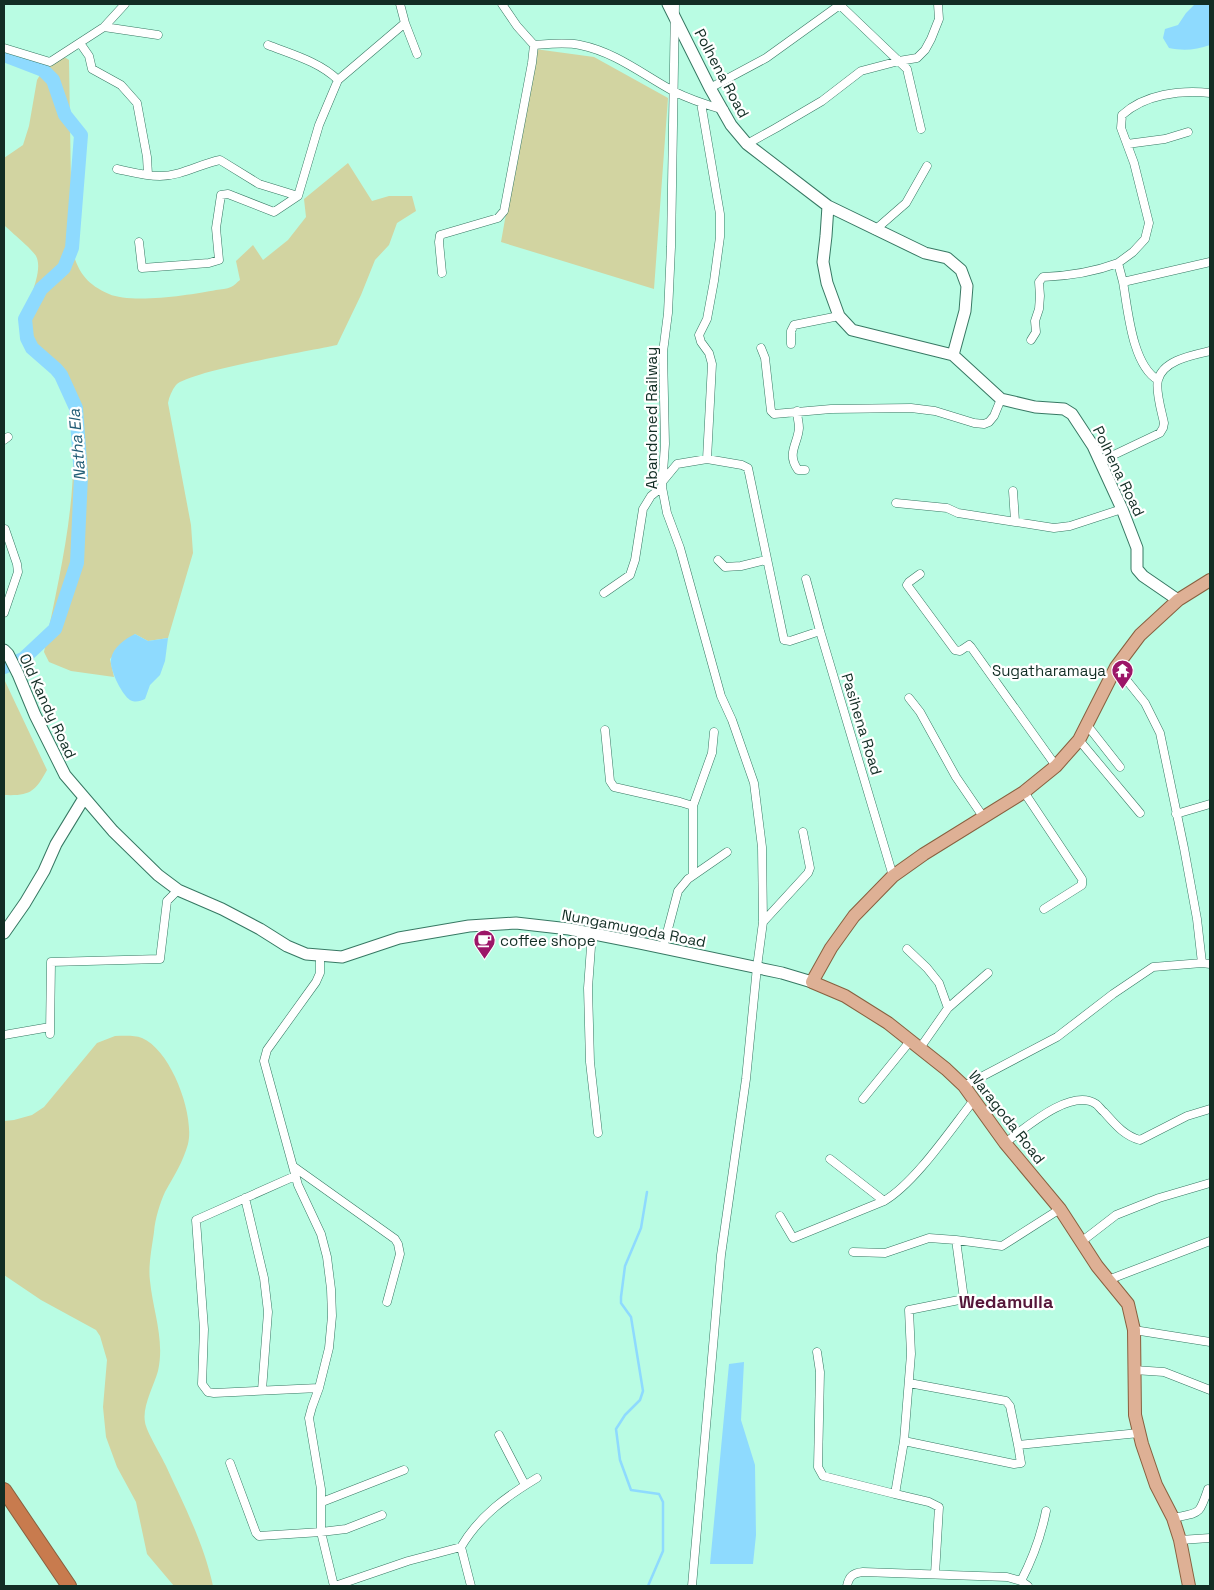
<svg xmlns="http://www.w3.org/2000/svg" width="1214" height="1590" font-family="'Space Grotesk',sans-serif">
  <rect width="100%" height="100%" fill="#b9fce3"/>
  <path fill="#d2d4a1" d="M 535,49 L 594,57 L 668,98 L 654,289 L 501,242 Z
    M 58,56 L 63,56 L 69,60 L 72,248 C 77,271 86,284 109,294 C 131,304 191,295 216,290 C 221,289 227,289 231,287 C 234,286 237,282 240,280 L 236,261 L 253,245 L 263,260 L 288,240 L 306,217 L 304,199 L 348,163 L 372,201 L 389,196 L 412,196 L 416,211 L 397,223 L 389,245 L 375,260 L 361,295 L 337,345 C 310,351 190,371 176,385 C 172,390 169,397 168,403 L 191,525 L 193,553 L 168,638 L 148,641 L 135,634 L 110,659 L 114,677 L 71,671 L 49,662 L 44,652 C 58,582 76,511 73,439 C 73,425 73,410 69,397 C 66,388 64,377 57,370 C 47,358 32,353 27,337 C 18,313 46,275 36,256 C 32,249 11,232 4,225 L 4,158 L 23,145 L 29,126 L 37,80 L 43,70 Z
    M 4,679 L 47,770 C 35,792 30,796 4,795 Z
    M 115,1036 C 124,1036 134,1035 142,1038 C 171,1050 195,1115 188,1144 C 183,1162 174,1176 165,1192 C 160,1203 155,1219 154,1232 C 152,1246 148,1267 150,1281 C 153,1311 165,1340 158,1371 C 154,1385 142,1407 145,1422 C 146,1431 162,1457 166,1466 C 184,1505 204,1544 213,1586 L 174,1586 L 147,1554 L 136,1502 L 117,1467 L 106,1437 L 103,1407 L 107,1360 L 100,1336 L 96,1330 L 41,1300 L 4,1275 L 4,1121 L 14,1120 L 32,1115 L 44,1107 L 97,1043 Z"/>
  <path fill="#8edafe" d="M 1195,4 L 1210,4 L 1210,45 C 1196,50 1183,51 1169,48 L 1163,38 L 1165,29 L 1178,25 L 1186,13 Z
    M 135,634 L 148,641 L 168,638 L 165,661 L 160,675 L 150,685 L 145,699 C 140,701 136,703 130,700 C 122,695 109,669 111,659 C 113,647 125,639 135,634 Z
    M 744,1362 L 741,1420 L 755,1465 L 756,1535 L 753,1564 L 710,1564 L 729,1364 Z"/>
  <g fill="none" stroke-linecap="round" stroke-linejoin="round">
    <path stroke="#8edafe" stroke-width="2.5" d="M 647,1192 L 641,1228 L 625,1266 L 621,1297 L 621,1303 L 631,1317 L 643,1391 L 640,1400 L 625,1415 L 616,1429 L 620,1460 L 631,1490 L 659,1494 L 663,1502 L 663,1551 L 648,1586"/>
    <path stroke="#8edafe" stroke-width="14" d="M 4,55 L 43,70 L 53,80 L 65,115 L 81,135 L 72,248 L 64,268 L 41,289 L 25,319 L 27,338 L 32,348 L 56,369 L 61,375 L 76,408 L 81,476 L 77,563 L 55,629 L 23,659 L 4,667"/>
    <defs>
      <path id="street" d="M 502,4 L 517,26 L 534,45 C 549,44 565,42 580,45 C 615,52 642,74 673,91 C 689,99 707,105 724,110
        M 675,4 L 671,247 L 668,313 L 663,352 L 665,444 L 662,487 L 667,513 L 680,548 L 721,696 L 732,720 L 754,783 L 762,847 L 763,922 L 757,967 L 746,1079 L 721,1255 L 692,1586
        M 841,6 L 907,69 L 921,129
        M 405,23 L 417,54
        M 104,27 L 125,4
        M 80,43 L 89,56 L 92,69 L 121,85 L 137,103 L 147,157 L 148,175
        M 268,45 C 291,54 320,62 338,80
        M 4,48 L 50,62 L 104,27 L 158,35
        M 710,88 L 766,58 L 841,4
        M 701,103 L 720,214 L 720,237 L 714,281 L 707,319 L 699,335 L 701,342 L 709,353 L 712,364 L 707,459
        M 747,144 L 776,128 L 822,101 L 861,71 L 899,61 L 917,58 L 925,50 L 931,39 L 939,19 L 938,4
        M 1127,144 L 1165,139 L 1188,132
        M 117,169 C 131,172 146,176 160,176 C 181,176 200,164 220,160 L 259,184 L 298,196
        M 875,230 L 906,203 L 927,166
        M 139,242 L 142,268 L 209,263 L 219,260 L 216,228 L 221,195 L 228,194 L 274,212 L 298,196 L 319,125 L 338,80 L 405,23 L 400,4
        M 442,273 L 439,242 L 440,235 L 498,218 L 504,211 L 532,63 L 534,45
        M 1123,282 L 1118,263 L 1133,252 L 1145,239 L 1149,223 L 1134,163 L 1121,128 L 1122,115 C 1145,94 1180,90 1210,93
        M 1031,340 L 1036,332 L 1035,321 L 1039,309 L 1040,296 L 1039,282 L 1043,277 C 1068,276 1094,272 1118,263
        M 791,344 L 791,331 L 794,325 L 839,316
        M 761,348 L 765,358 L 771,411 L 774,414 L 831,409 L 911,408 L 935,411 L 974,423 L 984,424 L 989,422 L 994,416 L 1001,399
        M 1158,380 C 1132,365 1128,310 1123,282 L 1210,262
        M 797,411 C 797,417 799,422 799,428 C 798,444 786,453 798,470 L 805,470
        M 4,440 L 8,437
        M 1101,461 L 1160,433 L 1163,428 L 1164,423 C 1162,413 1155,390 1158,380 C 1163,360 1193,355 1210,351
        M 663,481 L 677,464 L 707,459 L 742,465 L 748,468 L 784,640 L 790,641 L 820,631
        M 1013,491 L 1015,521
        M 896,503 L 947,508 L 958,513 L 1054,528 L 1070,526 L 1122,509
        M 718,560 L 725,567 L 741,566 L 766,560
        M 920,574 L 909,582 L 907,585 L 955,650 L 960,651 L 969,645 L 971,647 L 1056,766
        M 806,579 L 820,631 L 893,876
        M 604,593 L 630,575 L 635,560 L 643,509 L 651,496 L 662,487
        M 4,613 L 18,572 L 17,564 L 5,529
        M 1116,667 L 1145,703 L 1160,733 L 1184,848 L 1197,919 L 1202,963
        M 909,698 L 920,712 L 956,777 L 984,818
        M 1087,725 L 1120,767
        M 605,730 L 610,781 L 614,787 L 680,802 L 693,806 L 693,875
        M 1079,740 L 1140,813
        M 1024,792 L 1082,879 L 1082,885 L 1044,909
        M 693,806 L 712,753 L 714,732
        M 1176,814 L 1210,804
        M 763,922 L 808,873 L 810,868 L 803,832
        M 592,933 L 588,988 L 590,1062 L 598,1133
        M 663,948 L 678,891 L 688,879 L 727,852
        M 907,949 L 927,968 L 939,983 L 948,1008
        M 320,956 L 320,973 L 316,982 L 267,1050 L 264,1061 L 298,1185 L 321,1234 L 327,1257 L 331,1289 L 332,1316 L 329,1348 L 319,1388 L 312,1407 L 309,1418 L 321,1489 L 321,1532 L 334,1586
        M 50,1034 L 51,962 L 160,959 L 167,901 L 178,890
        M 4,1035 L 50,1027
        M 920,1048 L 948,1008 L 988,973
        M 964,1086 L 1057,1037 L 1113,994 L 1153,967 L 1202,963 L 1210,964
        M 863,1099 L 911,1040
        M 1005,1143 C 1024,1129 1071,1087 1096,1104 C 1099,1106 1101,1110 1104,1112 C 1114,1123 1124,1136 1140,1140 L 1187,1116 L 1210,1109
        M 830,1159 L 884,1201
        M 294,1167 L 395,1239 L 398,1244 L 400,1254 L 387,1302
        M 295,1176 L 196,1220 L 204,1329 L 202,1384 L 208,1392 L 214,1393 L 319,1388
        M 245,1198 L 264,1278 L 268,1312 L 262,1390
        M 780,1216 L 793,1238 L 884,1201 C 915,1183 951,1129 974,1100
        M 1081,1242 L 1116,1215 L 1159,1198 L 1210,1183
        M 853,1252 L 885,1253 L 929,1238 L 956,1240
        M 1108,1280 L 1210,1241
        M 1134,1330 L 1210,1342
        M 817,1352 L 820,1372 L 818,1467 L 823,1476 L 895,1494
        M 1134,1370 L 1164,1372 L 1210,1390
        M 909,1383 L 1006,1401 L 1010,1406 L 1018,1445
        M 499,1435 L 525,1485
        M 904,1441 L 1014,1464 L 1021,1463 L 1018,1445 L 1139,1433
        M 230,1463 L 256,1533 L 259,1536 L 321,1532 L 346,1529 L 382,1515
        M 322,1502 L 404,1470
        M 1173,1518 C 1200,1512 1199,1516 1208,1489
        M 1180,1540 L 1210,1538
        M 935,1574 L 939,1507 L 929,1502 L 895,1494 L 904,1441 L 911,1354 L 909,1310 L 964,1299 L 956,1240 L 1002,1246 L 1060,1209
        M 1021,1581 C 1033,1558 1041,1536 1046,1511
        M 335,1586 L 408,1561 L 461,1547
        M 471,1586 L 461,1547 C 479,1516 507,1496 537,1478
        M 847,1586 C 849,1576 853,1573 863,1572 L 1007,1577 L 1021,1581 L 1028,1586"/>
      <path id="secondary" d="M 668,4 L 710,88 L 731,125 L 747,144 L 828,206 L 925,253 L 947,258 L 961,270 L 967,286 L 965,311 L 953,355
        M 828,206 L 826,236 L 823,262 L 827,283 L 839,316 L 852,330 L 953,355 L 1001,399 L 1035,407 L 1064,409 L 1072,414 L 1093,446 L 1122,509 L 1137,548 L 1137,569 L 1143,576 L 1178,600
        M 4,650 L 8,654 L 18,674 L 35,715 L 65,775 L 113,831 L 158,875 L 178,890 L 222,909 L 260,929 L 287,946 L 306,954 L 342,957 L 399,938 L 469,926 L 516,923 L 569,929 L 640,943 L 782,973 L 812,982
        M 4,933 L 25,903 L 44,871 L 56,844 L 84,798"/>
      <path id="primary" d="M 1189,1586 L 1180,1540 L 1173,1518 L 1156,1485 L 1142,1444 L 1135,1415 L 1134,1330 L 1128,1304 L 1097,1266 L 1060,1209 L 1005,1143 L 964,1086 L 946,1069 L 888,1023 L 845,996 L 812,982 L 831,948 L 854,916 L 893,876 L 924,854 L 1024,792 L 1056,766 L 1079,740 L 1116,667 L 1140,635 L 1178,600 L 1210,580"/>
      <path id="highway" d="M 4,1490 L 69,1586"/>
    </defs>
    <use href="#street" stroke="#377863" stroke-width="9"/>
    <use href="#secondary" stroke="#377863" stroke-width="13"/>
    <use href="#primary" stroke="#88603f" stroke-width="14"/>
    <use href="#highway" stroke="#88603f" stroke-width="16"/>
    <use href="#street" stroke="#fff" stroke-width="8"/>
    <use href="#secondary" stroke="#fff" stroke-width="11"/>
    <use href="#primary" stroke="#deb095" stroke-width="12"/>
    <use href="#highway" stroke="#c87b4e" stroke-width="14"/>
  </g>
  <defs>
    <symbol id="temple-pin" viewBox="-11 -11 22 30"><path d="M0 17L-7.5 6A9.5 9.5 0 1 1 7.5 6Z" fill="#9c1668" stroke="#fff"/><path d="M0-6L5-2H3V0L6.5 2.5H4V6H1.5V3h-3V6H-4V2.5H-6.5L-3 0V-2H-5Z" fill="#fff"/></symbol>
    <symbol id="cafe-pin" viewBox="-11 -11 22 30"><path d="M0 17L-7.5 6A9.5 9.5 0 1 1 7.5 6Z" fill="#9c1668" stroke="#fff"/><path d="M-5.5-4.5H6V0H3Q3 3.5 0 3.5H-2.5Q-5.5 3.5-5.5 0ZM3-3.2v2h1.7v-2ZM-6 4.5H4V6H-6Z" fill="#fff"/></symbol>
  </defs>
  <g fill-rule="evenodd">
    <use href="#temple-pin" x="1110" y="658" width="25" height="34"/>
    <use href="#cafe-pin" x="472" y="928" width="25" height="34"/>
  </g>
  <g text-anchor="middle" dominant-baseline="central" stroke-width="4.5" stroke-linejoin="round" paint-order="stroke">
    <g font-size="15" fill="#122d24" stroke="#fff">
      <text transform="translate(722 73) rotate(62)">Polhena Road</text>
      <text transform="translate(651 418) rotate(-90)">Abandoned Railway</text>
      <text transform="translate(1119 471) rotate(64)">Polhena Road</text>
      <text transform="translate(48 706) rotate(65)">Old Kandy Road</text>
      <text transform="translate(862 724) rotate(73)">Pasihena Road</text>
      <text transform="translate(634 928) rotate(11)">Nungamugoda Road</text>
      <text transform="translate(1007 1117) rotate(52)">Waragoda Road</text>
    </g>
    <g font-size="15" fill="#122d24" stroke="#fff" text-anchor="end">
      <text x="1106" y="670">Sugatharamaya</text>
      <text x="500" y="940" text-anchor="start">coffee shope</text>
    </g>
    <g font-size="16" font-style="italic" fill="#215c75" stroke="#fff">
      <text transform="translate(77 445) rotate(-95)">Natha Ela</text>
    </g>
    <g font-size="18" font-weight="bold" fill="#55173a" stroke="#fff">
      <text x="1006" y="1301">Wedamulla</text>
    </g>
  </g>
  <rect width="1214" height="1590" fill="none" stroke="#122d24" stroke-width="10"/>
</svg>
